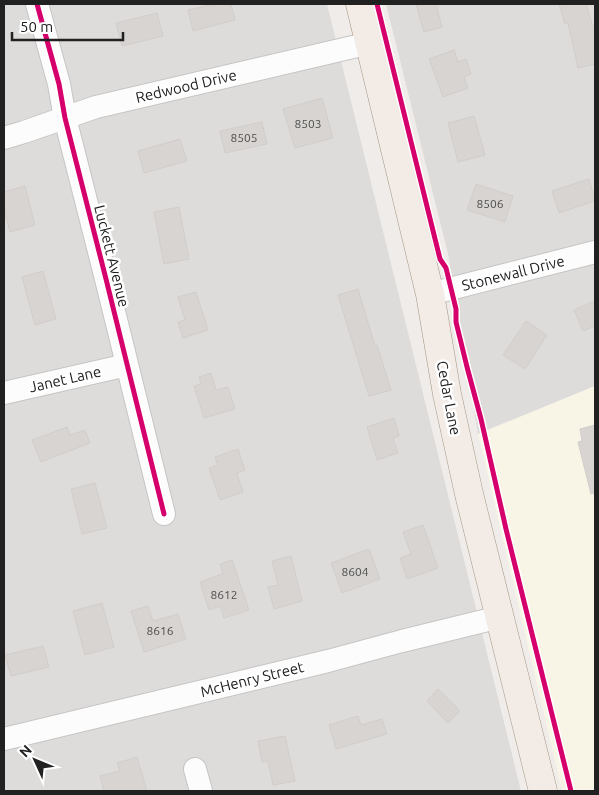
<svg xmlns="http://www.w3.org/2000/svg" width="599" height="795" font-family="Ubuntu,sans-serif">
  <rect width="100%" height="100%" fill="#efece9"/>
  <path fill="#dedcdb" d="M 4,4 L 327,4 L 521,791 L 4,791 Z
    M 386,4 L 595,4 L 595,386 L 478,434 L 448,254 Z"/>
  <path fill="#f8f4e6" d="M 595,386 L 595,791 L 562,791 L 478,434 Z"/>
  <path fill="#d7d4d2" stroke="#d2cdca" d="M 214,4 L 231,4 L 235,20 L 193,31 L 188,10 Z
    M 416,4 L 436,4 L 442,27 L 424,32 Z
    M 559,4 L 586,4 L 595,33 L 595,64 L 578,68 L 568,23 L 565,24 Z
    M 157,13 L 163,36 L 122,46 L 116,23 Z
    M 454,50 L 458,62 L 466,59 L 471,74 L 464,77 L 468,88 L 443,97 L 429,59 Z
    M 322,98 L 333,138 L 295,148 L 283,109 Z
    M 474,116 L 485,155 L 458,162 L 448,123 Z
    M 262,122 L 267,144 L 225,153 L 220,131 Z
    M 180,139 L 187,161 L 144,173 L 138,151 Z
    M 589,179 L 595,201 L 559,213 L 552,191 Z
    M 476,184 L 513,196 L 505,222 L 467,210 Z
    M 25,186 L 35,225 L 10,232 L 4,210 L 4,192 Z
    M 179,207 L 189,259 L 164,264 L 154,212 Z
    M 43,271 L 56,319 L 35,325 L 22,277 Z
    M 358,289 L 375,346 L 377,345 L 391,390 L 369,396 L 338,295 Z
    M 196,292 L 208,330 L 183,338 L 178,322 L 185,320 L 178,297 Z
    M 595,301 L 595,326 L 583,331 L 574,310 Z
    M 526,321 L 547,335 L 525,369 L 503,355 Z
    M 211,373 L 216,390 L 228,387 L 235,409 L 204,418 L 194,386 L 201,384 L 199,377 Z
    M 394,418 L 399,436 L 393,438 L 398,453 L 377,460 L 367,427 Z
    M 595,425 L 595,493 L 591,494 L 578,442 L 582,441 L 580,429 Z
    M 67,427 L 70,435 L 85,430 L 90,443 L 41,462 L 32,440 Z
    M 238,449 L 245,470 L 237,473 L 243,492 L 220,500 L 209,468 L 218,465 L 215,457 Z
    M 95,483 L 107,528 L 82,534 L 71,489 Z
    M 423,525 L 438,568 L 407,579 L 400,558 L 411,554 L 403,532 Z
    M 369,549 L 380,579 L 342,593 L 331,563 Z
    M 291,556 L 302,601 L 274,609 L 268,587 L 278,585 L 272,561 Z
    M 232,560 L 249,610 L 224,618 L 220,606 L 209,610 L 200,582 L 223,574 L 220,564 Z
    M 102,603 L 114,647 L 85,655 L 73,611 Z
    M 148,606 L 153,621 L 178,614 L 186,639 L 144,652 L 131,611 Z
    M 43,646 L 49,667 L 11,676 L 5,655 Z
    M 438,689 L 460,711 L 448,723 L 427,701 Z
    M 358,716 L 361,725 L 382,719 L 387,734 L 336,749 L 329,725 Z
    M 285,736 L 295,781 L 273,785 L 268,761 L 262,762 L 258,741 Z
    M 137,757 L 147,791 L 104,791 L 100,776 L 120,771 L 117,763 Z"/>
  <g fill="none" stroke-linecap="round" stroke-linejoin="round">
    <defs>
      <path id="minor" d="M 37,4 L 59,84 L 65,118 L 106,279 L 164,514
        M 4,138 L 24,132 L 96,107 L 370,43
        M 430,294 L 595,252
        M 4,393 L 127,365
        M 4,739 L 328,661 L 402,641 L 500,617
        M 195,769 L 201,791"/>
      <path id="major" d="M 360,4 L 430,294 L 447,394 L 469,494 L 543,791"/>
    </defs>
    <use href="#minor" stroke="#c6c5c4" stroke-width="24"/>
    <use href="#major" stroke="#a69685" stroke-width="29"/>
    <use href="#minor" stroke="#fdfcfc" stroke-width="22"/>
    <use href="#major" stroke="#f2ebe6" stroke-width="28"/>
    <defs>
      <path id="cycleway" d="M 37,4 L 59,84 L 65,118 L 106,279 L 164,514
        M 377,4 L 440,259 L 446,268 L 456,309 L 456,322 L 467,367 L 481,419 L 506,529 L 571,791"/>
    </defs>
    <use href="#cycleway" stroke="#fff" stroke-width="8"/>
    <use href="#cycleway" stroke="#d6006c" stroke-width="5"/>
  </g>
  <g text-anchor="middle" dominant-baseline="central" stroke-width="5" stroke-linejoin="round" paint-order="stroke">
    <g font-size="12" fill="#4e4e4d">
      <text x="308" y="123">8503</text>
      <text x="244" y="137">8505</text>
      <text x="490" y="203">8506</text>
      <text x="355" y="571">8604</text>
      <text x="224" y="594">8612</text>
      <text x="160" y="630">8616</text>
    </g>
    <g font-size="15" fill="#212121" stroke="#fff">
      <text transform="translate(186 86) rotate(-13)">Redwood Drive</text>
      <text transform="translate(112 256) rotate(76)">Luckett Avenue</text>
      <text transform="translate(513 273) rotate(-14)">Stonewall Drive</text>
      <text transform="translate(65 379) rotate(-13)">Janet Lane</text>
      <text transform="translate(449 398) rotate(79)">Cedar Lane</text>
      <text transform="translate(252 679) rotate(-14)">McHenry Street</text>
    </g>
  </g>
  <rect width="599" height="795" fill="none" stroke="#212121" stroke-width="10"/>
  <g transform="translate(35 760) rotate(314)" stroke="#ffffff" stroke-width="4" paint-order="stroke">
  <path d="M0-4L9 19L0 12L-9 19Z" fill="#212121"/>
  <text y="-8" font-size="14" font-weight="bold" text-anchor="middle" fill="#212121">N</text>
  </g>
  <path d="M12 32v8h111v-8" fill="none" stroke="#212121" stroke-width="2.5"/>
  <text x="20" y="32" font-size="15" fill="#212121" stroke="#ffffff" stroke-width="4" paint-order="stroke">50 m</text>
</svg>
